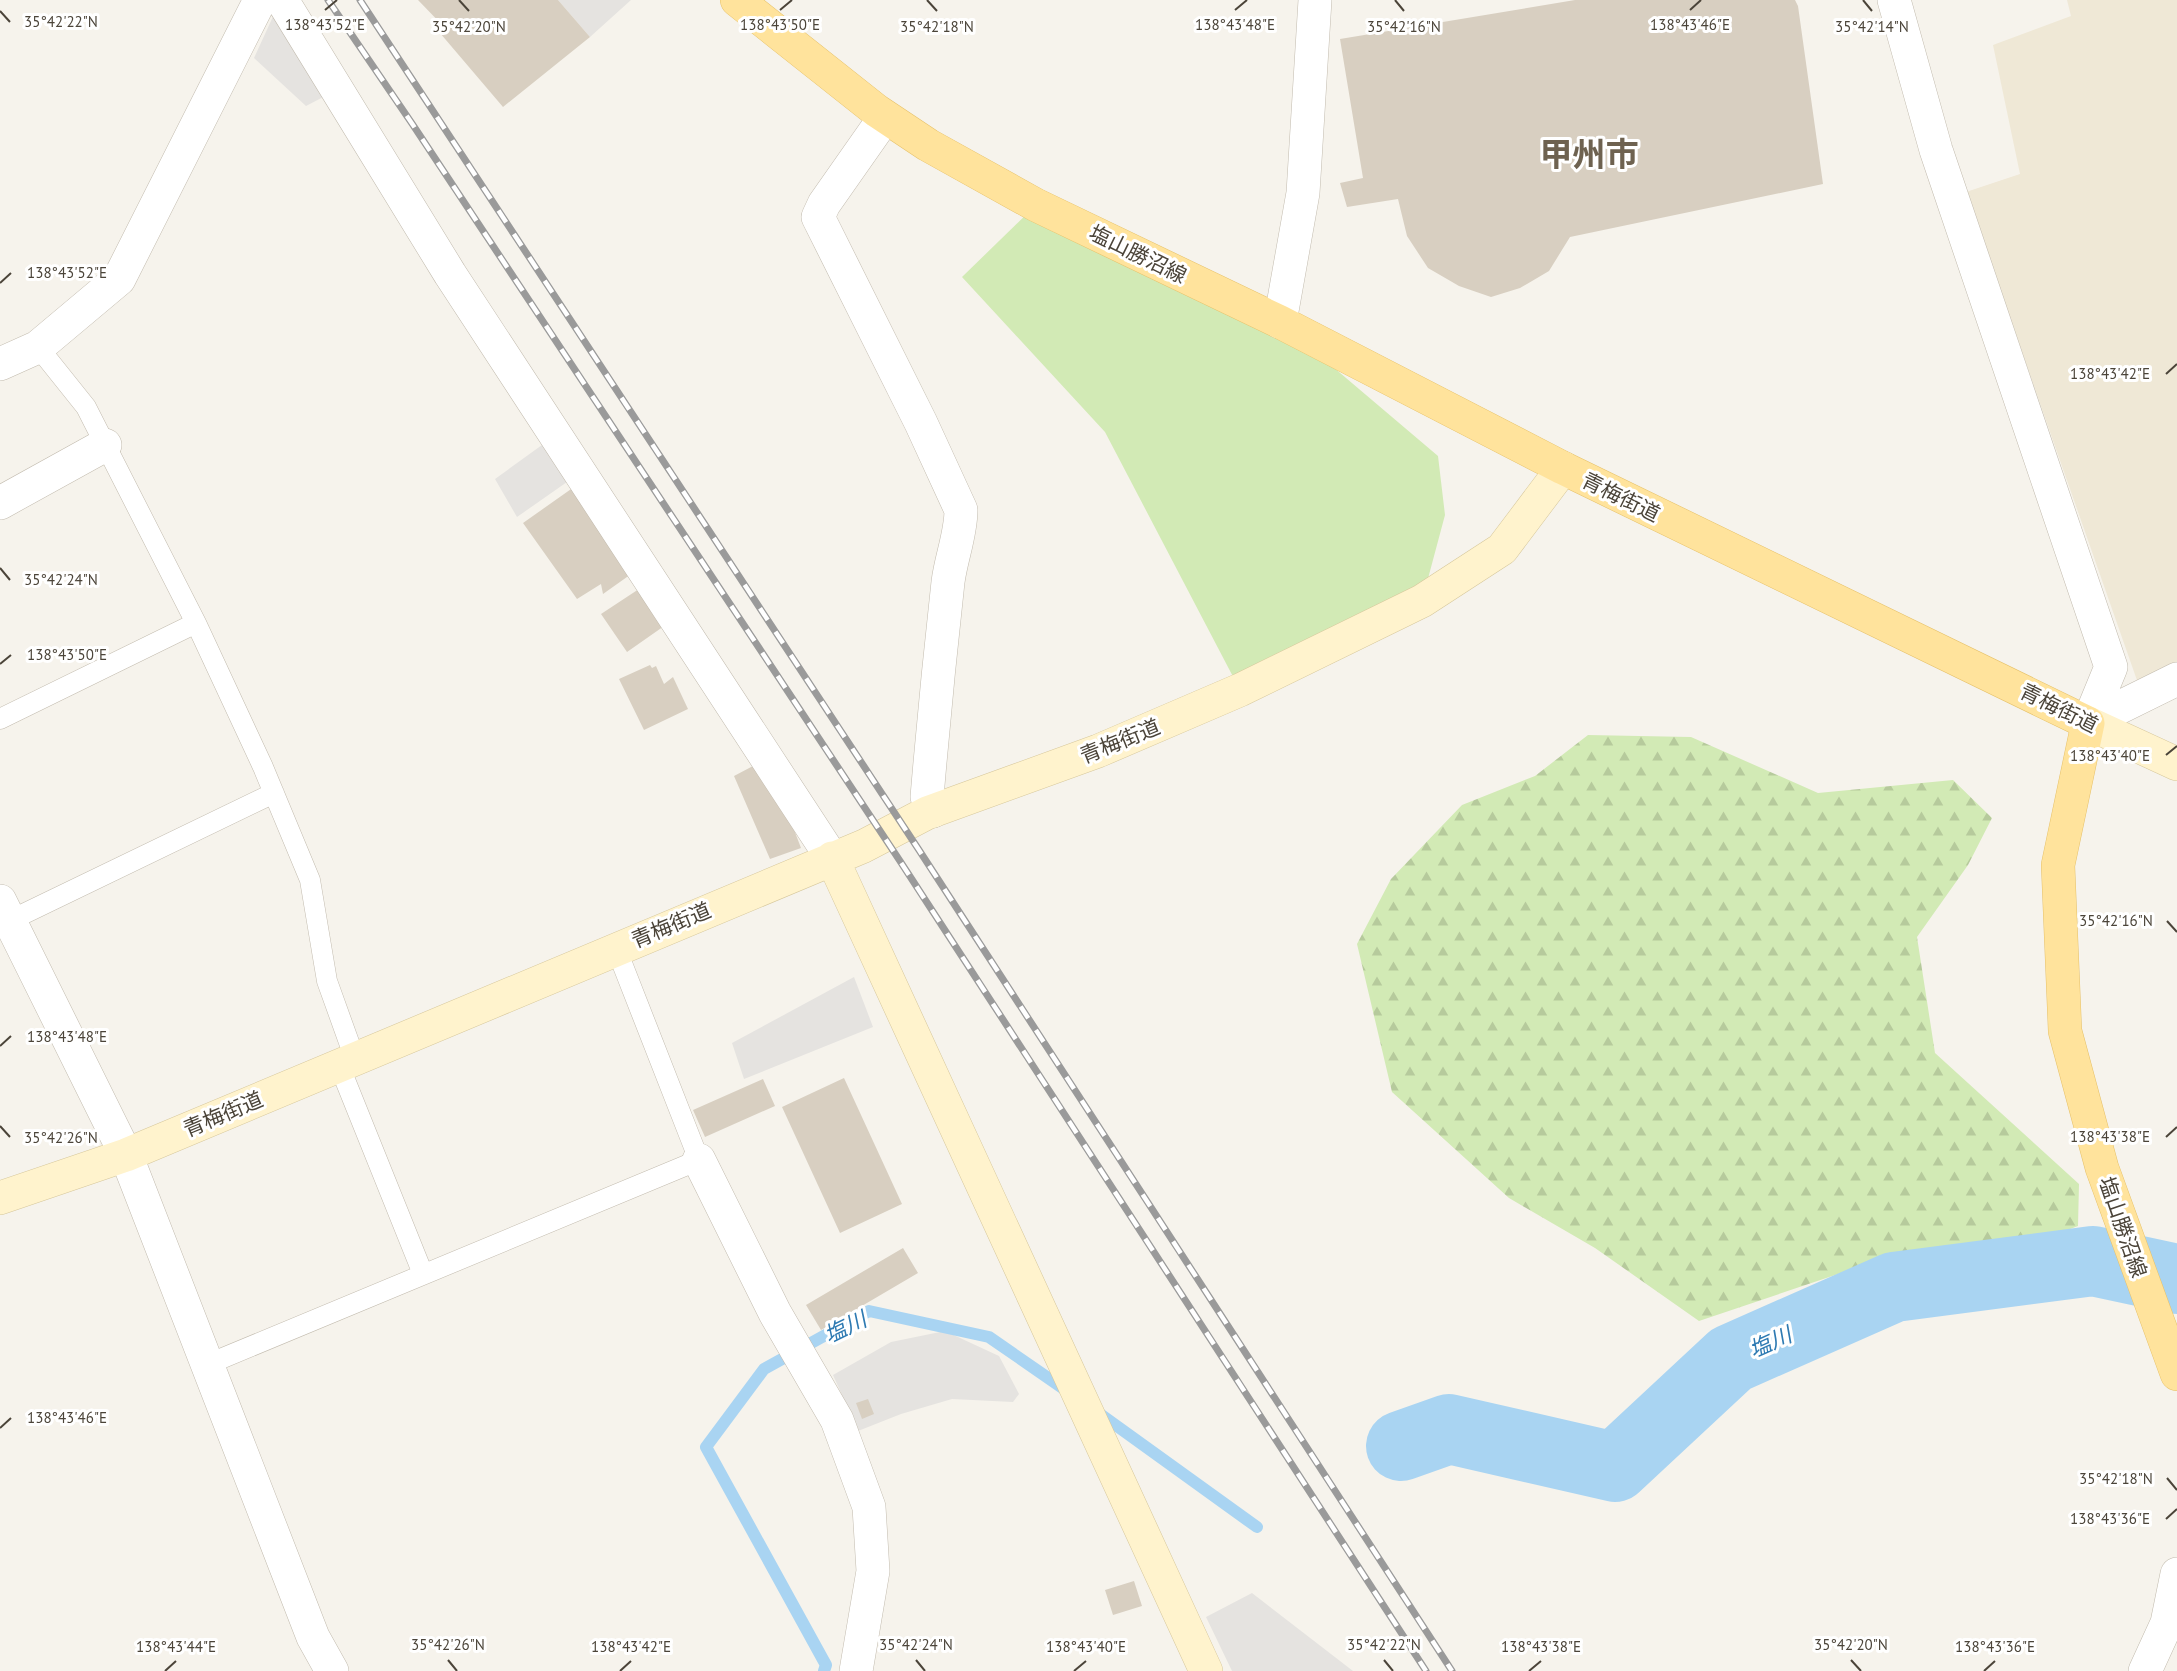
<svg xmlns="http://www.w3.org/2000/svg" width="2177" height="1671" font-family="'PT Sans','Noto Sans JP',sans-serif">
  <defs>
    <pattern id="forest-firs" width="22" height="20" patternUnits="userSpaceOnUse" patternTransform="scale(1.5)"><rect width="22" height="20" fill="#d2eab5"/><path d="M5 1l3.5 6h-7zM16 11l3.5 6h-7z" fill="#b6ca9c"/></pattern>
  </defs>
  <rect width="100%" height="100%" fill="#f6f3ec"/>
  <path fill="#efe8d6" d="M 2067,0 L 2177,0 L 2177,666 L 2139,686 L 1966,192 L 2020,174 L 1993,45 L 2071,16 Z"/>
  <path fill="url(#forest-firs)" d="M 1588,735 L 1691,737 L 1818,793 L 1953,780 L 1992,818 L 1968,865 L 1917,937 L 1935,1053 L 2079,1184 L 2078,1226 L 2008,1253 L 1850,1270 L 1699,1321 L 1595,1248 L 1509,1198 L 1392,1092 L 1357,944 L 1391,879 L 1462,805 L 1535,776 Z"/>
  <path fill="#d2eab5" d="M 1036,205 L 1280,322 L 1438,456 L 1445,515 L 1422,601 L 1240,690 L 1105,432 L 962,277 Z"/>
  <path fill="#e5e3e0" d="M 558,0 L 631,0 L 590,37 Z
    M 276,10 L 331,93 L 306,106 L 254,58 Z
    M 542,445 L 567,482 L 517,517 L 495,479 Z
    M 854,977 L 873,1027 L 744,1079 L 732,1043 Z
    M 945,1331 L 999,1356 L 1019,1394 L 1013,1402 L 952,1399 L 901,1414 L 858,1431 L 833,1375 L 891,1342 Z
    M 1252,1593 L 1353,1671 L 1232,1671 L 1206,1617 Z"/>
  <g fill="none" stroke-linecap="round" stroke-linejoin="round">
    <path stroke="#a9d4f2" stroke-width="12" d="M 1096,1411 L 1257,1527
      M 824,1671 L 826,1665 L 706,1447 L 764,1369 L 869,1311 L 989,1337 L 1067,1391"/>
    <path stroke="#a9d4f2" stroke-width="70" d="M 1401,1446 L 1449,1429 L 1615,1467 L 1731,1359 L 1894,1287 L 2093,1261 L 2177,1279"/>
  </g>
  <path fill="#d8cfc1" d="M 418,0 L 558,0 L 590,37 L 503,107 L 440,33 L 446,29 Z
    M 1575,0 L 1795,0 L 1798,6 L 1823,184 L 1570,237 L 1549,271 L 1520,288 L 1491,297 L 1459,286 L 1428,268 L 1407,236 L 1398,199 L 1347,207 L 1340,183 L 1363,178 L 1340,39 Z
    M 574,487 L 634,572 L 603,594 L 601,584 L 577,599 L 523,523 Z
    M 642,587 L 667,624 L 627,652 L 601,614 Z
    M 650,665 L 652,668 L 656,666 L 664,684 L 673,677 L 688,709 L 644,730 L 619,679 Z
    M 753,766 L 785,806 L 801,848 L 770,859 L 734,776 Z
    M 844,1078 L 902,1204 L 840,1233 L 782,1107 Z
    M 763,1079 L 775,1106 L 705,1137 L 693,1110 Z
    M 903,1248 L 918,1273 L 821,1330 L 806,1305 Z
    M 868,1399 L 874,1414 L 862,1419 L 856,1403 Z
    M 1134,1581 L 1142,1606 L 1113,1615 L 1105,1590 Z"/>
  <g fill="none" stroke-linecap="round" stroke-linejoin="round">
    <defs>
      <path id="lane" d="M 38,347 L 86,407 L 196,623 L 263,767 L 310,880 L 327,981 L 355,1059
        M 0,719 L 196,623
        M 11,920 L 274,793
        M 339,1065 L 423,1274
        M 206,1365 L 699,1160 L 616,948"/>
      <path id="street" d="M 282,0 L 450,274 L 832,858
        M 1894,0 L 1936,150 L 2111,667 L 2088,723
        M 885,117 L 824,204 L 818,217 L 921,423 L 961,510 C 961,534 951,558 948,582 C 940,654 933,726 927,797 L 933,811
        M 1280,322 L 1303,193 L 1315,0
        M 0,364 L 38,347 L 119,279 L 260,0
        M 0,503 L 105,445
        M 2088,723 L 2177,679
        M 0,901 L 126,1155 L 313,1637 L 332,1671
        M 699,1160 L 775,1313 L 837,1420 L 869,1507 L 873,1571 L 856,1671
        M 2145,1671 L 2167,1623 L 2177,1574"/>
      <path id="secondary" d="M 2088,723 L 2177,764
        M 832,858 L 1206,1671
        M 0,1198 L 126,1155 L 864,846 L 927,813 L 1098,751 L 1240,690 L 1422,601 L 1502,549 L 1563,468"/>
      <path id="primary" d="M 737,0 L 877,111 L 928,145 L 1036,205 L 1280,322 L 1563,468 L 2088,723 L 2058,865 L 2065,1031 L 2102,1168 L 2177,1374"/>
    </defs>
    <use href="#lane" stroke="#c2bbae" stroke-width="21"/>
    <use href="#street" stroke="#c2bbae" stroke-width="34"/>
    <use href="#secondary" stroke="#d6c79b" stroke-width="34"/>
    <use href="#primary" stroke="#e6c16a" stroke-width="34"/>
    <use href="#lane" stroke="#fff" stroke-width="20"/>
    <use href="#street" stroke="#fff" stroke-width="33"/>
    <use href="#secondary" stroke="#fff3cd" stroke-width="33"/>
    <use href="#primary" stroke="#ffe39c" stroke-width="33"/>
    <defs>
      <path id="rail" d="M 328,0 L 413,125 L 900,861 L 1426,1671
        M 360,0 L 919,850 L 1452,1671"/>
    </defs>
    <use href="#rail" stroke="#9a9a9a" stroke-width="7"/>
    <use href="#rail" stroke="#fff" stroke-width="4.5" stroke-dasharray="14" stroke-linecap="butt"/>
  </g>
  <path fill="none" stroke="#4b4439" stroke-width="2" d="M 459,0 L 469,11M 927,0 L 937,11M 1395,0 L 1404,11M 1863,0 L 1872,11M 325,10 L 337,0M 780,10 L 792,0M 1235,10 L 1247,0M 1690,10 L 1701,0M 0,11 L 10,22M 0,283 L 11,273M 2166,374 L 2177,364M 0,568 L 10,580M 0,664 L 11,655M 2166,755 L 2177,746M 2167,921 L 2177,932M 0,1046 L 11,1036M 0,1126 L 10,1137M 2166,1137 L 2177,1127M 0,1428 L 11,1418M 2167,1478 L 2177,1490M 2166,1519 L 2177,1509M 448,1660 L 457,1671M 916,1660 L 925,1671M 1384,1660 L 1393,1671M 1851,1660 L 1861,1671M 165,1671 L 176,1661M 620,1671 L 631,1661M 1074,1671 L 1086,1661M 1529,1671 L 1541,1661M 1984,1671 L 1995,1661"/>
  <g text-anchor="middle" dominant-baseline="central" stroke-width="6" stroke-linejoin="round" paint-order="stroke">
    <g font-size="21" fill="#4b4439" stroke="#fff">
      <text transform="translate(1138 254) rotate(26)">塩山勝沼線</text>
      <text transform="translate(1621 497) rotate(26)">青梅街道</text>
      <text transform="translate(2059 708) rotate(26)">青梅街道</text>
      <text transform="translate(1120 741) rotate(-22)">青梅街道</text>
      <text transform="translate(671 925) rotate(-23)">青梅街道</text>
      <text transform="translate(223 1114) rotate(-23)">青梅街道</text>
      <text transform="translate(2123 1227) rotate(71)">塩山勝沼線</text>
    </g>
    <g font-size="22" font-style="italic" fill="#2e7ab2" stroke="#fff">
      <text transform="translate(845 1327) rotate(-26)">塩川</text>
      <text transform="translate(1770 1342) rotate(-24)">塩川</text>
    </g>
    <g font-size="33" font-weight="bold" fill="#6e6250" stroke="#fff">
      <text x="1589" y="153">甲州市</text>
    </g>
  </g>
  <g font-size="15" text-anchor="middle" fill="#4b4439" stroke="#fff" stroke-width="6" stroke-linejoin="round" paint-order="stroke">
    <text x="61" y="27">35°42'22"N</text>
    <text x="325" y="30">138°43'52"E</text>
    <text x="780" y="30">138°43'50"E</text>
    <text x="1235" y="30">138°43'48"E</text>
    <text x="1690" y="30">138°43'46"E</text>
    <text x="469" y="32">35°42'20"N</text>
    <text x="937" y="32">35°42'18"N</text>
    <text x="1404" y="32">35°42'16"N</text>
    <text x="1872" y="32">35°42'14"N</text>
    <text x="67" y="278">138°43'52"E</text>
    <text x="2110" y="379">138°43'42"E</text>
    <text x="61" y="585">35°42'24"N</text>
    <text x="67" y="660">138°43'50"E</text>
    <text x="2110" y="761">138°43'40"E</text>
    <text x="2116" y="926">35°42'16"N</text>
    <text x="67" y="1042">138°43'48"E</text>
    <text x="2110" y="1142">138°43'38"E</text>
    <text x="61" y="1143">35°42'26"N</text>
    <text x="67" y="1423">138°43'46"E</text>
    <text x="2116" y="1484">35°42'18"N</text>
    <text x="2110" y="1524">138°43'36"E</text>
    <text x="448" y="1650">35°42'26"N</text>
    <text x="916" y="1650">35°42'24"N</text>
    <text x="1384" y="1650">35°42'22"N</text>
    <text x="1851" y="1650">35°42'20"N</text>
    <text x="176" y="1652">138°43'44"E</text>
    <text x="631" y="1652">138°43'42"E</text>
    <text x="1086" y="1652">138°43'40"E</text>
    <text x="1541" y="1652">138°43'38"E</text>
    <text x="1995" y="1652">138°43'36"E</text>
  </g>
</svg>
